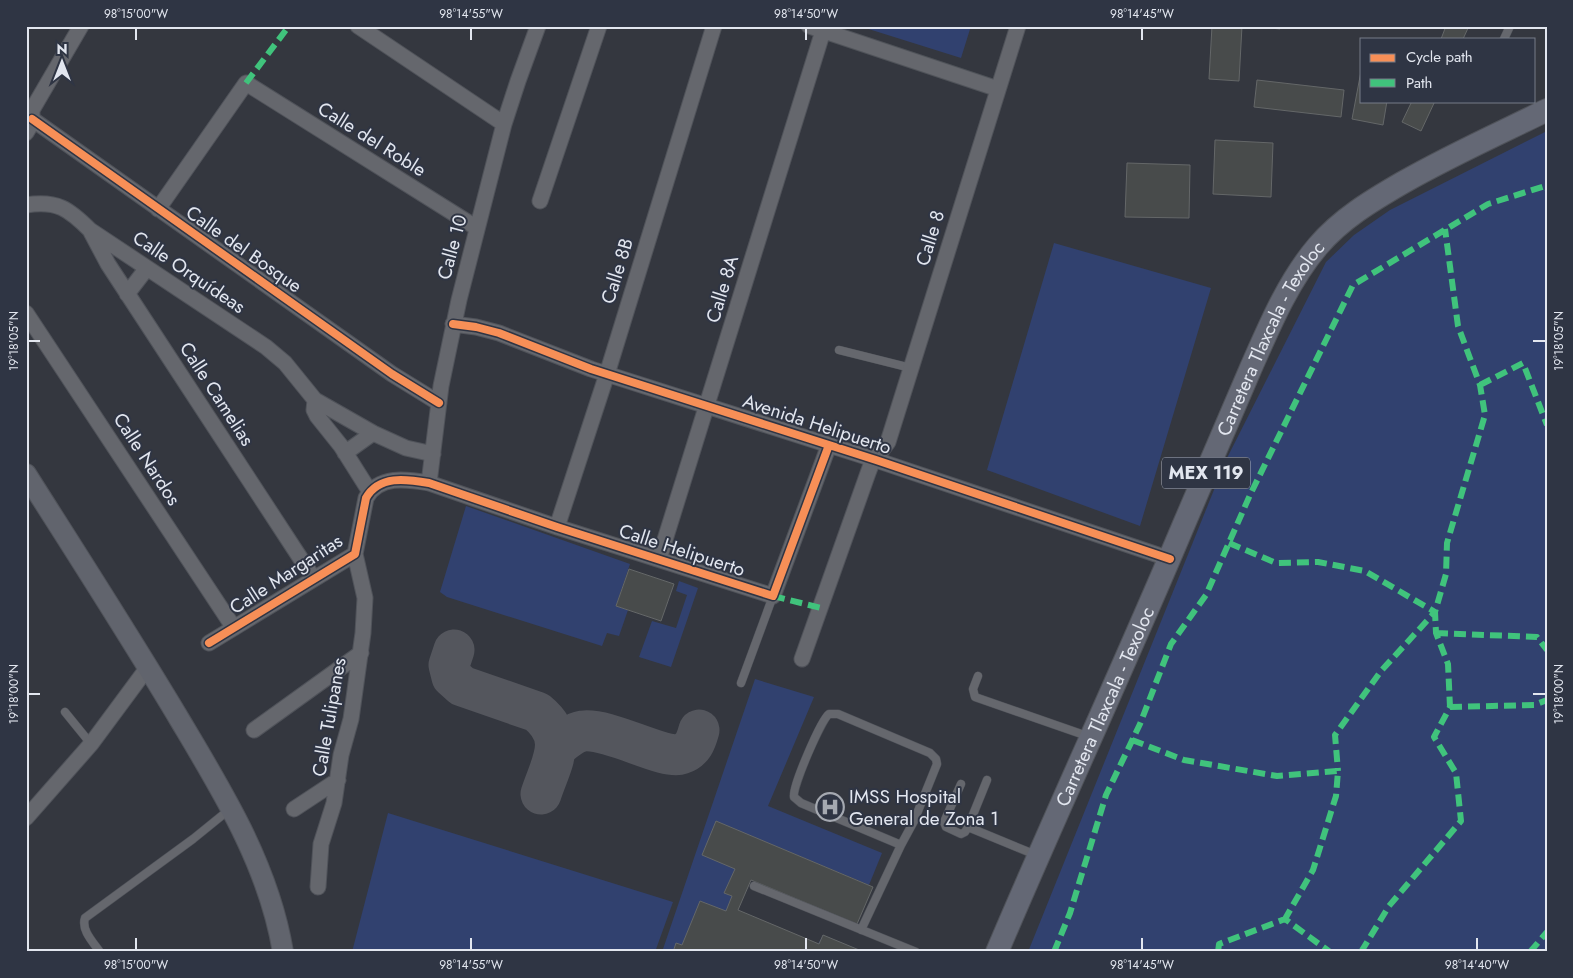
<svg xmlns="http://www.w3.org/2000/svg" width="1573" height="978" font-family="Jost,sans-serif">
  <rect width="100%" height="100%" fill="#34373f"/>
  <path fill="#31416f" d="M 859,26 L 971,26 L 961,58 Z
    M 1547,131 L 1547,952 L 1028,952 L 1226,460 L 1326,262 L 1354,235 L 1390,210 Z
    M 1054,243 L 1211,288 L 1140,526 L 987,470 Z
    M 466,506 L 630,564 L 616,606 L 628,610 L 619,636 L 607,633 L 602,646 L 447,597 L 440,592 Z
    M 679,581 L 698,588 L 671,667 L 639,657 L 652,621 L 676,628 L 687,595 L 676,591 Z
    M 755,679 L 814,697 L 768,806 L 882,853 L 869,885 L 751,836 L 725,893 L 732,896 L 738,911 L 818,944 L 823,935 L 864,952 L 662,952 Z
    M 388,813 L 673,902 L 655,952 L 352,952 Z"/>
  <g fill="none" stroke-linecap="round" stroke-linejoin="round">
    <path stroke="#54565d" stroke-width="41" d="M 454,650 L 449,665 L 452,677 L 462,686 L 537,712 C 569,738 552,761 541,794
      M 557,747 C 564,741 572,733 583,731 C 610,728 664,760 681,754 C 693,750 696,741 699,730"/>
  </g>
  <path fill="#484b4b" stroke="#646768" d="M 1212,26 L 1242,26 L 1239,81 L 1209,79 Z
    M 1251,26 L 1280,26 L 1280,29 Z
    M 1446,26 L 1469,26 L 1463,39 L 1441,39 Z
    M 1362,66 L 1362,101 L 1387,101 L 1383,125 L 1352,119 Z
    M 1257,80 L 1344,90 L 1341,117 L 1254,107 Z
    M 1412,101 L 1435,101 L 1421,131 L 1402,122 Z
    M 1215,140 L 1273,143 L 1271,197 L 1213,194 Z
    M 1127,163 L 1190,165 L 1189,218 L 1125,217 Z
    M 629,569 L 674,584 L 661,621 L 616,606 Z
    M 716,821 L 873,887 L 857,924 L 751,880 L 738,910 L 819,944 L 823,935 L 864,952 L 673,952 L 676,943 L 682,945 L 700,901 L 726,911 L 732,896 L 724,893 L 735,869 L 702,855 Z"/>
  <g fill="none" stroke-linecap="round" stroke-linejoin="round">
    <defs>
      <path id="service" d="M 1504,39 L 1510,26
        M 839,350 L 911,368
        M 978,676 L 973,689 L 975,697 L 1090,737
        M 741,683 L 773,596
        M 65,712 L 91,744
        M 961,784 L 944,822 L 946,827 L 961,834 L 965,832 L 968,827 L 987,780
        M 968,827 L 1036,855
        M 754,886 L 916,952
        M 861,930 L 901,845 L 914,821 L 937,764 L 936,759 L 930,753 L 838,714 L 829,714 C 821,720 792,787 794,797 L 801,803 L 901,845
        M 100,952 C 93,942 81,930 85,918 L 193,839 L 230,809"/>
      <path id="minor" d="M 358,26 L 504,124
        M 809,26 L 998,89
        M 32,119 L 392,374 L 439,403
        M 26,133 L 32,123 L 32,110 L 81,26
        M 540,201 L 599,26
        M 26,205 C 57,200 69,209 90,230 L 266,347 L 285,363 L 315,400 L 373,433 L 406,448 L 433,454
        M 158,209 L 246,83 L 477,228
        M 91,232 L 108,264 L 314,579
        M 127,294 L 147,268
        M 26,313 L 234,628
        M 453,324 L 476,327 L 499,333 L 591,369 L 876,460 L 1170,559
        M 315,400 L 314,410 L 317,416 L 341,446 L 370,492
        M 345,453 L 373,433
        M 429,483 L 441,386 L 459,300 L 504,124 L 518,81 L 538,26
        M 557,527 L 607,374 L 714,26
        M 659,559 L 823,31
        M 209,643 L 355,554 L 366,498 C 379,475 406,479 429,483 L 557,527 L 773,596 L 829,445
        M 802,659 L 868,473 L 871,465 L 888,442 L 1018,26
        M 254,730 L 361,653
        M 294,809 L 338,780
        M 26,818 L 91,744 L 148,667
        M 318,887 L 321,844 L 334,803 L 341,755 L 351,719 L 363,633 L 365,598 L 355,554"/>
      <path id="secondary" d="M 26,474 C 78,556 131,638 181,722 C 224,794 269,867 283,952"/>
      <g id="primary">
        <path id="s1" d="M 997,952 C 1058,808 1124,667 1184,524 C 1206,472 1228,421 1250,370 C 1269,327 1288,281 1318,246 C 1341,219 1371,201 1402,183 C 1449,156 1498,134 1547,110"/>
      </g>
    </defs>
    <use href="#service" stroke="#50535a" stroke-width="9"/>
    <use href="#minor" stroke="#50535a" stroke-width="17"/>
    <use href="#secondary" stroke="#50535a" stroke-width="22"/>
    <use href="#primary" stroke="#50535a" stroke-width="24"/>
    <use href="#service" stroke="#65676d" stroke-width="8"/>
    <use href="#minor" stroke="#65676d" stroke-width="15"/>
    <use href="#secondary" stroke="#61646d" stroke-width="20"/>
    <use href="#primary" stroke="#646875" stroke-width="22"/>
    <path stroke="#40c37c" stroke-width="6" stroke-dasharray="12 6" stroke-linecap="butt" d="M 246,83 L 289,26
      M 1480,385 L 1523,363 L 1547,425
      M 1229,543 L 1276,563 L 1318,562 L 1365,571 L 1435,612 L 1381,671 L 1335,735 L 1338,771
      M 773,596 L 821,608
      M 1436,633 L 1537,637 L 1547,650
      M 1450,707 L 1534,705 L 1547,700
      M 1132,740 L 1184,760 L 1277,776 L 1338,771 L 1336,796 L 1313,870 L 1285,919
      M 1054,952 L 1070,913 L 1106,795 L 1140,724 L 1171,644 L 1206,595 L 1250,495 L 1353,285 L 1488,204 L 1545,186 L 1547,189
      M 1218,952 L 1219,944 L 1285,919 L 1330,952
      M 1361,952 L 1389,906 L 1461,821 L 1456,773 L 1434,737 L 1450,707 L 1448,664 L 1436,633 L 1435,612 L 1446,574 L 1447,543 L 1485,415 L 1480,385 L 1458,326 L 1445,229
      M 1530,952 L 1547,932"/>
    <defs>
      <path id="cycleway" d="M 32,119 L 392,374 L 439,403
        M 453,324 L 476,327 L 499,333 L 591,369 L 876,460 L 1170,559
        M 209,643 L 355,554 L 366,498 C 379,475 406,479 429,483 L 557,527 L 773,596 L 829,445"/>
    </defs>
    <use href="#cycleway" stroke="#2f3544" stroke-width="11"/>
    <use href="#cycleway" stroke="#f78f57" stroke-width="8"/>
  </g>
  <path fill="none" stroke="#e2e6ef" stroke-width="2" d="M 136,28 L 136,40M 471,28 L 471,40M 806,28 L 806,40M 1142,28 L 1142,40M 28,341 L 40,341M 1533,341 L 1546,341M 28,694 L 40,694M 1533,694 L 1546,694M 136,938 L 136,950M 471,938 L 471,950M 806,938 L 806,950M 1142,938 L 1142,950M 1477,938 L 1477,950"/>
  <defs>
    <symbol id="hospital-ring" viewBox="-11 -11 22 22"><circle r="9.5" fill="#2f3544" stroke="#a5a9b1" stroke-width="1.5"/><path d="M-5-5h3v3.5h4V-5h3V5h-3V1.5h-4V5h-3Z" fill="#a5a9b1"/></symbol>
  </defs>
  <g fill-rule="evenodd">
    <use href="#hospital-ring" x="814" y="791" width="32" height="32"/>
  </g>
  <g text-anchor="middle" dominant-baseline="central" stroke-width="4" stroke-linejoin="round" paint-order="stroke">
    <rect fill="#2f3544" stroke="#acb1bc" stroke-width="1" x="1162" y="457.5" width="88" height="31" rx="4"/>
    <g font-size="18" font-weight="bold" fill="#e2e6ef">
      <text x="1206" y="473">MEX 119</text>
    </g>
    <g font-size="19" fill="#e2e6ef" stroke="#2f3544">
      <text transform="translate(372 139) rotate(32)">Calle del Roble</text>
      <text transform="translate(930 238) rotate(-73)">Calle 8</text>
      <text transform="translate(452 247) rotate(-75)">Calle 10</text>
      <text transform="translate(244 249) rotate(35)">Calle del Bosque</text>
      <text transform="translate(617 271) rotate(-73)">Calle 8B</text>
      <text transform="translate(189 272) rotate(34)">Calle Orquídeas</text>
      <text transform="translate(722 289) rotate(-73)">Calle 8A</text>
      <text stroke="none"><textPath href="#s1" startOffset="672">Carretera Tlaxcala - Texoloc</textPath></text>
      <text transform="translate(217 394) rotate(57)">Calle Camelias</text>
      <text transform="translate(817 424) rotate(18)">Avenida Helipuerto</text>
      <text transform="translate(147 459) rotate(57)">Calle Nardos</text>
      <text transform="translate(682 550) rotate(18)">Calle Helipuerto</text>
      <text transform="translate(286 574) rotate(-33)">Calle Margaritas</text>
      <text stroke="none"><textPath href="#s1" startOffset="268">Carretera Tlaxcala - Texoloc</textPath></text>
      <text transform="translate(329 717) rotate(-80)">Calle Tulipanes</text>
    </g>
    <g font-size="19" fill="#e2e6ef" stroke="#2f3544" text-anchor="start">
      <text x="849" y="796">IMSS Hospital<tspan x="849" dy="22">General de Zona 1</tspan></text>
    </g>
  </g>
  <rect width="1573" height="978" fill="none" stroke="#2f3544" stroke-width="55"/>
  <rect x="1360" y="38" width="175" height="65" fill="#2f3544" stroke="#777c88"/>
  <rect x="1370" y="54" width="25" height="8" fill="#f78f57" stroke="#777c88"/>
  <text x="1406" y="62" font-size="15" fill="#e2e6ef">Cycle path</text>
  <rect x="1370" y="79" width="25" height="8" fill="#40c37c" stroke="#777c88"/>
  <text x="1406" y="88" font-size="15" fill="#e2e6ef">Path</text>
  <g transform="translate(62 62)" stroke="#2f3544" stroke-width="4" paint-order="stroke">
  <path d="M0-4L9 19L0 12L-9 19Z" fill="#e2e6ef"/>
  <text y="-8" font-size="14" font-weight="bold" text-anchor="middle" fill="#e2e6ef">N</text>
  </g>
  <rect x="28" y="28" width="1518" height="922" fill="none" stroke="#e2e6ef" stroke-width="2"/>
  <g font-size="12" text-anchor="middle" fill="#e2e6ef">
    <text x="136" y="18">98°15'00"W</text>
    <text x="471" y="18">98°14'55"W</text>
    <text x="806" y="18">98°14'50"W</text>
    <text x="1142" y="18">98°14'45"W</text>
    <text transform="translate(14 341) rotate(-90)" y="4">19°18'05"N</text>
    <text transform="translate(1559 341) rotate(-90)" y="4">19°18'05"N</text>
    <text transform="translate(14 694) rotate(-90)" y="4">19°18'00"N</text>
    <text transform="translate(1559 694) rotate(-90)" y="4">19°18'00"N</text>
    <text x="136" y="969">98°15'00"W</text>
    <text x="471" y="969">98°14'55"W</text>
    <text x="806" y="969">98°14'50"W</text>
    <text x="1142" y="969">98°14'45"W</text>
    <text x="1477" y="969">98°14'40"W</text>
  </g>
</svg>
